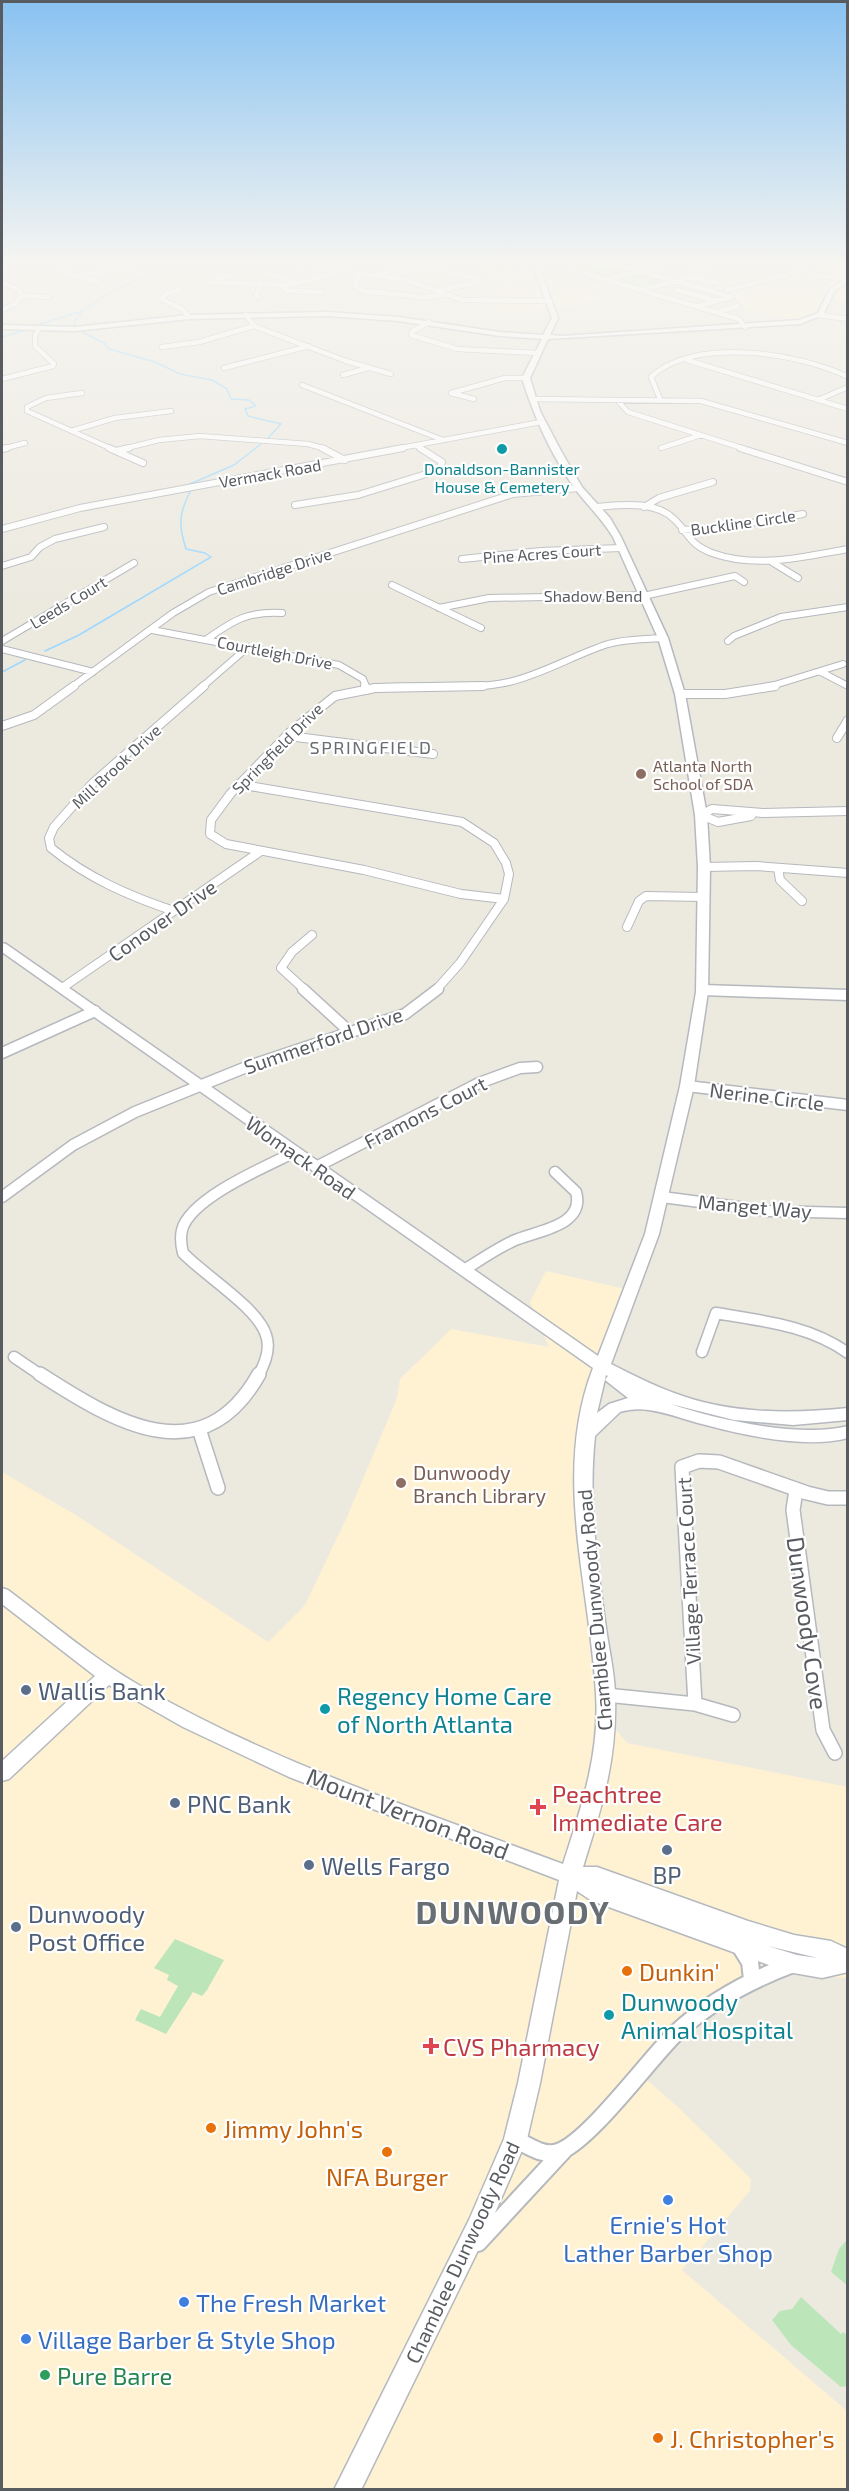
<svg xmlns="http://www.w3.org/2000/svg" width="849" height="2491" font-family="'Exo 2',sans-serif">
  <rect width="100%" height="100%" fill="#ece9df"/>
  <path fill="#fef2d2" d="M 791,262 L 847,262 L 847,301 L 834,300 L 804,320 L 778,327 L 785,317 L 747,310 L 732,291 L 796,270 Z
    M 484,270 L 538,270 L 620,292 L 555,310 L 497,312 L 491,300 Z
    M 546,1271 L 634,1291 L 608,1365 L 589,1440 L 580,1513 L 606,1718 L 627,1743 L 848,1787 L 847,1978 L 781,1974 L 697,2023 L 647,2080 L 679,2108 L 751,2179 L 750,2191 L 682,2270 L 847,2411 L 847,2489 L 2,2489 L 2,1472 L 76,1515 L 268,1642 L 305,1605 L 347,1517 L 397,1398 L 400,1379 L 451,1329 L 549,1347 L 530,1302 Z"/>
  <path fill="#bce5ba" d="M 576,263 L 601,263 L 666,281 L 641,287 L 583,272 L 591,269 L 578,266 Z
    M 175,1939 L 224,1960 L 207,1990 L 202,1996 L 193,1992 L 166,2034 L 135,2020 L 141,2009 L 160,2017 L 178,1986 L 167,1980 L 169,1975 L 154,1968 Z
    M 847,2240 L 848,2241 L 847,2285 L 831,2272 L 839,2249 Z
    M 801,2297 L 841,2334 L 843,2332 L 847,2335 L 847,2386 L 841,2387 L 791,2345 L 772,2320 L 780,2311 L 792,2309 Z"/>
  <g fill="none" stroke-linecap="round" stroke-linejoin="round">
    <path stroke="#9cd8ff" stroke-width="1.5" d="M 31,327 L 82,311 L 112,291 L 150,274 L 189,262
      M 80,327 L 76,327 L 74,322 L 81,312
      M 82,332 L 104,343 L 109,349 L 155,362 L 180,374 L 212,380 L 227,389 L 231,399 L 249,400 L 256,406 L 245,409 L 248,416 L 281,424 L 268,438
      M 2,337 L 23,331
      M 190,484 L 234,465 L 261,444
      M 45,651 L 79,635 L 211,557 L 205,553 L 186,549 C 178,524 179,513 191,490
      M 2,672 L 25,660"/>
    <defs>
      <path id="street-far5" d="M 85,262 L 57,270 L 98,282
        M 272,262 L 403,279 L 462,300 L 550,301
        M 499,262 L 515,262
        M 607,262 L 732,297 L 698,306
        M 636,262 L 653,266
        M 795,262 C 807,278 829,277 848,279
        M 572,265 L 572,269 L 579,272 L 739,319 L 745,327
        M 697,266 L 703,268 L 688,268 Z
        M 702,267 L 727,262
        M 266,272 L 293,282
        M 363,275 L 357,279 L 355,286 L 362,291 L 424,297 L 443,295
        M 229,276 L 207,282 L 289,285 L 337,273
        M 376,276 L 401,266 L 415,265 L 479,279 L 471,284 L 435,291
        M 75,277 L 148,262
        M 693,277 L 716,283
        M 606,279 L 667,265
        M 2,282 L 19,290 L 22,296 L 15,304 L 2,310
        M 283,287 L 288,291 L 322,292
        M 181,289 L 166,294 L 161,299 L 182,309 L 189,317
        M 642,290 L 700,275
        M 677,290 L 717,301
        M 727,290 L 804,271
        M 22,296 L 49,297
        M 258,297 L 256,296 L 260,285
        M 718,312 L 738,306
        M 246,315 L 254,326 L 346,361 L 391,374
        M 819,315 L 848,319
        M 429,322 L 413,331 L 411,335 L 457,349 L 537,353
        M 162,347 L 199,342 L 254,326
        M 687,360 L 848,409
        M 224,368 L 309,346
        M 343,375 L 368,368
        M 2,379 L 53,366 L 54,364 L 35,346 L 35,336 L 38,330
        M 302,385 L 443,440
        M 82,393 L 46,398 L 27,407 L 27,411 L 112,449
        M 474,399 L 451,393 L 505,378 L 526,378
        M 532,399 L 701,401 L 848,443
        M 660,399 L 651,377 C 694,336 800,353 848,377
        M 617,400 L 628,412 L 745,449
        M 818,400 L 848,387
        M 71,431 L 115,418 L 171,411
        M 417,446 L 422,449
        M 661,448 L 701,435
        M 2,449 L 25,443
        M 123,449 L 159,440 L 200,436 L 308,444 L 326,449
        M 395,449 L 541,422"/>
      <path id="street-far4" d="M 109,448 L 143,463
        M 322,448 L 345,460
        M 740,448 L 848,482
        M 2,449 L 7,448
        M 116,451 L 129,448
        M 295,505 L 358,495 L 439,470 L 442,462 L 420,448
        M 596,507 C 621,505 656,500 675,520 C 690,535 689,544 712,553 C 756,569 803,557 848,549
        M 644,507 L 659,498 L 713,482
        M 2,529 L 80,508 L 403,448
        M 682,530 L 728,527 L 803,514
        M 462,559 L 541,551 L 621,548
        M 772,562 L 798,578
        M 2,566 L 31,557 L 40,547 L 55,539 L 104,527
        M 392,585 L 481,628
        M 439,608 L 489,598 L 648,595 L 735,576 L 744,582
        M 152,630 L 339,665 L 363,679 L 366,687
        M 207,639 C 234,620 248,611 282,613
        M 2,641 L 134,563
        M 728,641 L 734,636 L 781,617 L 848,607
        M 2,649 L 93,672
        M 821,672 L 848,686
        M 72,687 L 173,613 L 209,592 L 513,494 L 579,488
        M 202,687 L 248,647
        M 384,687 C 426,685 468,691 509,682 C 543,674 574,655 608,644 C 626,639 645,639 663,638
        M 768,687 L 843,664"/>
      <path id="street-far3" d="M 365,686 L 367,690
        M 483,686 L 375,688 L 335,696 L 289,733 L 231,793 L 211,820 L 210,834 L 226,844 L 364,870 L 461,894 L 504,899
        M 680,694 L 725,694 L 775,686
        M 2,726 L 34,715 L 74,686
        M 288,736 L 433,754
        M 837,738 L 848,720
        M 238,784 L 462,822 L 494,843 L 506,863 L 509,874 L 504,899 L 460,963 L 436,990
        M 701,815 L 712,809 L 763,813 L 848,811
        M 701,815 L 718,822 L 751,816
        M 704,867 L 756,866 L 848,873
        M 778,868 L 780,880 L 802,901
        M 174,911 C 129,896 88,878 51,848 L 49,838 L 54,827 L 93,783 L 204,686
        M 627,927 L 639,901 L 646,896 L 703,897
        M 62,988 L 261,851
        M 305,990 L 281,968 L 292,952 L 312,935
        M 702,990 L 707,990"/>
      <path id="street-far2" d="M 303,989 L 350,1032
        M 702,990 L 848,995
        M 2,1053 L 95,1011
        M 687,1086 L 848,1105
        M 316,1167 L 479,1083 L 520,1068 L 537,1067
        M 2,1197 L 73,1145 L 135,1112 L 249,1066 L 405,1014 L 438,989
        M 662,1197 L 769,1211 L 848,1213
        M 464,1270 C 480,1260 496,1249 513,1241 C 534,1231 586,1227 576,1192 L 555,1172
        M 702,1352 L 716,1313 C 762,1321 809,1325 848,1353
        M 14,1357 L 42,1376
        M 258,1376 C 265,1364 271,1349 266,1335 C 258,1308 204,1275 183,1253 C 181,1245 180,1238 182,1230 C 190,1198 267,1166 295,1152"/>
      <path id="street-far1" d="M 40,1374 C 113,1421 202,1476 259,1374
        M 199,1429 L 218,1488
        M 796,1490 L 793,1510 L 823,1730 L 835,1753
        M 606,1695 L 695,1704 L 733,1715
        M 695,1704 L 682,1467 L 699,1461 L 719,1462 L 807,1493 L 828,1498 L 848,1498"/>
      <path id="street" d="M 740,1946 L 750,1962 L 752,1979
        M 515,2139 C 527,2145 543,2157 558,2152 C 589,2142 649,2059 676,2033 C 710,2001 750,1980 793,1964
        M 478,2243 L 565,2149"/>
      <path id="secondary" d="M 534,262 L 540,262 L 542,275 L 558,318 L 550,335 L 562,336 L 799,320 L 818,313 L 829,290 L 848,277 L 848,282 L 834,292 L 823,315 L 800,324 L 548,339 L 530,378 L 540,411 L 561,451 L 582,487 L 610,518 L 621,537 L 668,638 L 685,694 L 707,815 L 710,867 L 708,992 L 694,1086 L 659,1234 L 611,1364 C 631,1374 652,1385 674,1393 C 729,1414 789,1414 848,1408 L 848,1420 L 793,1425 L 734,1420 L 671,1404 C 717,1420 801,1438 848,1426 L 848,1438 C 806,1449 747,1436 706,1425 C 679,1419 648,1403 620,1412 L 595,1436 C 588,1501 597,1564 606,1628 C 609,1650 615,1674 615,1696 C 617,1761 602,1806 583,1867 L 597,1867 L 748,1921 L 794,1935 L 831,1941 L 848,1949 L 848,1972 L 822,1978 L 788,1972 L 592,1901 L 577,1891 L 540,2083 L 527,2139 L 485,2236 L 361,2490 L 334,2490 L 469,2220 L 504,2139 L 518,2083 L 559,1880 L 289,1777 L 183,1727 L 109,1685 L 9,1779 L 2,1781 L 2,1761 L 95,1676 L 2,1604 L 2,1588 L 8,1590 C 53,1624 96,1661 144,1688 C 276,1764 422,1811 563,1864 C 581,1808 600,1754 596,1694 C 590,1586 552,1474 593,1368 L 2,952 L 2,943 L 6,944 L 598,1356 L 645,1234 L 680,1086 L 696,992 L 698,867 L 695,815 L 675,694 L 658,638 L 613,537 C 602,519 588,506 576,490 C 552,457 534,417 522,378 L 542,339 L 500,336 L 398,321 L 327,316 L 189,319 L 75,331 L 2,329 L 2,325 L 75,327 L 189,315 L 327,312 L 398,317 L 500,332 L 543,335 L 552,318 L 536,275 ZM 606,1375 L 608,1376 L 605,1380 L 628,1398 L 609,1404 L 597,1413 ZM 768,1946 L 818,1958 L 797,1955 Z"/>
    </defs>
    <use href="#street-far5" stroke="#b5b8bd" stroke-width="6"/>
    <use href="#street-far4" stroke="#b5b8bd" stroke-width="8"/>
    <use href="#street-far3" stroke="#b5b8bd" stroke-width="10"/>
    <use href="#street-far2" stroke="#b5b8bd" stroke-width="13"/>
    <use href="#street-far1" stroke="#b5b8bd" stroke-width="16"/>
    <use href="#street" stroke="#b5b8bd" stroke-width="20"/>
    <use href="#secondary" stroke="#b5b9bf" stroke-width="3"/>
    <use href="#street-far5" stroke="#fff" stroke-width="4.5"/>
    <use href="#street-far4" stroke="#fff" stroke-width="6"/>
    <use href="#street-far3" stroke="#fff" stroke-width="8"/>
    <use href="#street-far2" stroke="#fff" stroke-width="10"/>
    <use href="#street-far1" stroke="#fff" stroke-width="13"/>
    <use href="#street" stroke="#fff" stroke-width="16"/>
    <use href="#secondary" fill="#fff" fill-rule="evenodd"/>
  </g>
  <linearGradient id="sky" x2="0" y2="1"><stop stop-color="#89c2f1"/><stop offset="0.43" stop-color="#f6f5f1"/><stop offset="1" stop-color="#f6f5f1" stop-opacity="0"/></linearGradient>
  <rect width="849" height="610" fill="url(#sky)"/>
  <g fill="#0f9aa8" stroke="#fff" stroke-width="2">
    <circle cx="502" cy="449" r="6"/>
    <circle cx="325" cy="1709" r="6"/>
    <circle cx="609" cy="2015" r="6"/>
  </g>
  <g fill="#8d6e63" stroke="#fff" stroke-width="2">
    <circle cx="641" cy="774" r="6"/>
    <circle cx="401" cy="1483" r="6"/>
  </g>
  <g fill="#5c6f8a" stroke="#fff" stroke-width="2">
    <circle cx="26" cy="1690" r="6"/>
    <circle cx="175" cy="1803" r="6"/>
    <circle cx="667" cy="1850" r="6"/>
    <circle cx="309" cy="1865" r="6"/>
    <circle cx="16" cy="1927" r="6"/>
  </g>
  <g fill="#e0444e" stroke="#fff" stroke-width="2">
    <path d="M535 1798h6v6h6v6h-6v6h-6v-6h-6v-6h6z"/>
    <path d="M428 2037h6v6h6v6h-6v6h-6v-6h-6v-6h6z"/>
  </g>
  <g fill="#e8710a" stroke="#fff" stroke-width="2">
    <circle cx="627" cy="1971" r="6"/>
    <circle cx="211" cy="2128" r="6"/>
    <circle cx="387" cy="2152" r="6"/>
    <circle cx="658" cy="2438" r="6"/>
  </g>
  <g fill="#3f7fe0" stroke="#fff" stroke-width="2">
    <circle cx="668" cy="2200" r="6"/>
    <circle cx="184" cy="2302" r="6"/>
    <circle cx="26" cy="2339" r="6"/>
  </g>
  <circle fill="#2e9e5b" stroke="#fff" stroke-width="2" cx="45" cy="2375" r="6"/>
  <g text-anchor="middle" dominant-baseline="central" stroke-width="4.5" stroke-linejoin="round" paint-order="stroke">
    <g font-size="16" fill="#0d838f" stroke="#fff">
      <text x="502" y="468">Donaldson-Bannister<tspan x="502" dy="18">House &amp; Cemetery</tspan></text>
    </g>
    <g font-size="16" fill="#585c61" stroke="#fff">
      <text transform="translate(270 473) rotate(-10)">Vermack Road</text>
      <text transform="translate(743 522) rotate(-8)">Buckline Circle</text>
      <text transform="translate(542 553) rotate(-4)">Pine Acres Court</text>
      <text transform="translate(274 571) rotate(-18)">Cambridge Drive</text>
      <text x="593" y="595">Shadow Bend</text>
      <text transform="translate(68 602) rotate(-31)">Leeds Court</text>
      <text transform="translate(275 652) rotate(11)">Courtleigh Drive</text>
      <text transform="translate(277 748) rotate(-45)">Springfield Drive</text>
      <text transform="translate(116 766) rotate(-43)">Mill Brook Drive</text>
    </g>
    <g font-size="16" fill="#785e54" stroke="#fff" text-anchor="start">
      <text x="653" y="765">Atlanta North<tspan x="653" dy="18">School of SDA</tspan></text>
    </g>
    <g font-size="18" letter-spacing="1.5" fill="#696e73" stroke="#fff">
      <text x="371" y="747">SPRINGFIELD</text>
    </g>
    <g font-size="20" fill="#585c61" stroke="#fff">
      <text transform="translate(162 920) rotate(-35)">Conover Drive</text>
      <text transform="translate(323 1040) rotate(-19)">Summerford Drive</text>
      <text transform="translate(767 1096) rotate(7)">Nerine Circle</text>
      <text transform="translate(425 1112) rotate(-27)">Framons Court</text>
      <text transform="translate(301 1157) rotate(35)">Womack Road</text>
      <text transform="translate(755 1206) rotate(5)">Manget Way</text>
      <text transform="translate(688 1571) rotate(-93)">Village Terrace Court</text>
      <text transform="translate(594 1610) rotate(-95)">Chamblee Dunwoody Road</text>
      <text transform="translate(462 2252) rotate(-65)">Chamblee Dunwoody Road</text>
    </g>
    <g font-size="20" fill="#785e54" stroke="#fff" text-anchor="start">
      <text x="413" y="1472">Dunwoody<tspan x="413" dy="23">Branch Library</tspan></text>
    </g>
    <g font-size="24" fill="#585c61" stroke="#fff">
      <text transform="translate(808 1623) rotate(82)">Dunwoody Cove</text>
      <text transform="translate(408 1813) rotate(21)">Mount Vernon Road</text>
    </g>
    <g font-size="24" fill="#4e5e75" stroke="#fff" text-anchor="start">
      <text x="38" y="1690">Wallis Bank</text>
      <text x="187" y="1803">PNC Bank</text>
      <text x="321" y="1865">Wells Fargo</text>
      <text x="667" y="1874" text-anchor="middle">BP</text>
      <text x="28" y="1913">Dunwoody<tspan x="28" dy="28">Post Office</tspan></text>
    </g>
    <g font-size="24" fill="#0d838f" stroke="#fff" text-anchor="start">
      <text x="337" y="1695">Regency Home Care<tspan x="337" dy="28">of North Atlanta</tspan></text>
      <text x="621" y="2001">Dunwoody<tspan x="621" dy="28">Animal Hospital</tspan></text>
    </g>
    <g font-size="24" fill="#be3a42" stroke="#fff" text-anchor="start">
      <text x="552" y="1793">Peachtree<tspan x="552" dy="28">Immediate Care</tspan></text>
      <text x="443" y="2046">CVS Pharmacy</text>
    </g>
    <g font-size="24" fill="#c56008" stroke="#fff" text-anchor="start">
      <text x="639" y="1971">Dunkin'</text>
      <text x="223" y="2128">Jimmy John's</text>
      <text x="387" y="2176" text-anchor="middle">NFA Burger</text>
      <text x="670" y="2438">J. Christopher's</text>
    </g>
    <g font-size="24" fill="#366cbe" stroke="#fff" text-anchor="start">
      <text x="668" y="2224" text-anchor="middle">Ernie's Hot<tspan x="668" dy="28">Lather Barber Shop</tspan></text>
      <text x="196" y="2302">The Fresh Market</text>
      <text x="38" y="2339">Village Barber &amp; Style Shop</text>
    </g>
    <g font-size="24" fill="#27864d" stroke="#fff" text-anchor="start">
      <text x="57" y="2375">Pure Barre</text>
    </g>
    <g font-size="32" font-weight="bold" letter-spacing="1.5" fill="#696e73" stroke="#fff">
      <text x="513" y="1911">DUNWOODY</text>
    </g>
  </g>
  <rect width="849" height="2491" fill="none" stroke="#585c61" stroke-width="6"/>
</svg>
